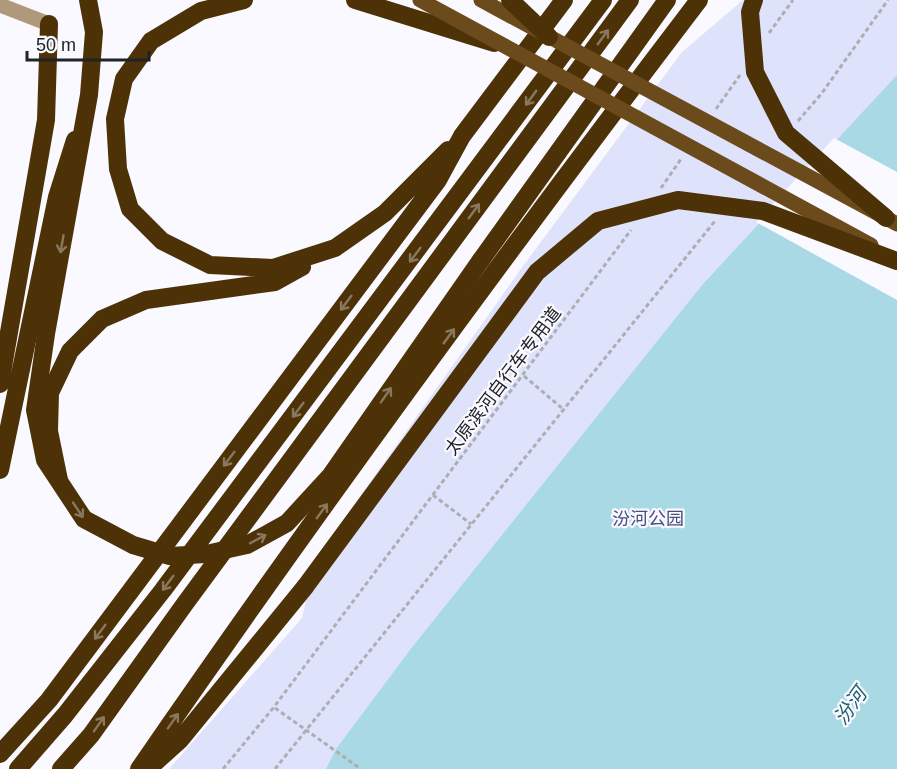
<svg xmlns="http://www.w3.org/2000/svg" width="897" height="769" font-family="Arial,'Noto Sans SC',sans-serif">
  <rect width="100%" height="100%" fill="#f9f9ff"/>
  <path fill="#dfe2fb" d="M 743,0 L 897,0 L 897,769 L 169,769 L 302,618 L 315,560 L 523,266 L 682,52 Z"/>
  <path fill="#a9d9e4" d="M 897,75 L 897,769 L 326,769 L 336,749 L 413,646 L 703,284 Z"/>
  <path fill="#f9f9ff" d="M 834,138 L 897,172 L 897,300 L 756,222 Z"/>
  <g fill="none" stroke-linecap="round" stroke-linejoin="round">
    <path stroke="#adaeb2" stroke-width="3" stroke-dasharray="4.5 3" stroke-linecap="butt" d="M 769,33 L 793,0
      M 716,109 L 740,75
      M 798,121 L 822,93 L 888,0
      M 661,188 L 681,159
      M 524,376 L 563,409
      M 433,495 L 471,524
      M 275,708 L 361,769
      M 223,769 L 274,707 L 631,230
      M 275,769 L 715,221"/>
    <path stroke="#b0997b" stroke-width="15" d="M 0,5 L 49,24"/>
    <path stroke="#4d3207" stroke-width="18" d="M 244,0 L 201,11 L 151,41 L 124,79 L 115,119 L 118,169 L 130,209 L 162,241 L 210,265 L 273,268 L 335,248 L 385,213 L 448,150
      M 355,0 L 494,43
      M 481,260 L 667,0
      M 0,384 L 46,120 L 49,24
      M 0,470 L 57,197 L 75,140
      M 59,480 L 49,431 L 50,393 L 70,351 L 102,319 L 146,300 L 275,282 L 302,267
      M 0,754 L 49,700 L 438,180 L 462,136 L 564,0
      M 149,768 L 180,740 L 305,587
      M 18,769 L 65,715 L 163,590 L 603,0
      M 61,769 L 91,735 L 184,605 L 630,0
      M 139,769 C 319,508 507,252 699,0"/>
    <path stroke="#6b4b1c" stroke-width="15" d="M 420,0 L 871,245
      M 481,0 L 897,224"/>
    <path stroke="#4d3207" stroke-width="18" d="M 88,0 L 94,32 L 89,95 L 46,334 L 35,410 L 45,460 L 84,519 L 133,545 L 170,556 L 206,554 L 247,545 L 287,523 L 331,475 L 481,260
      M 510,0 L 549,37
      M 754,0 L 750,12 L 755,72 L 786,133 L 886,218
      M 305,587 L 537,272 L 598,221 L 678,200 L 763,211 L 897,261"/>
  </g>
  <defs><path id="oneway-shaft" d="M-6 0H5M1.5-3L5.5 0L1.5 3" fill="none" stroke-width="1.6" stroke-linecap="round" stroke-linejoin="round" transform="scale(1.5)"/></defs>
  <g stroke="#89785e">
    <use href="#oneway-shaft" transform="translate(603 37) rotate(-54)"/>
    <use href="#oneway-shaft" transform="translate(531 98) rotate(126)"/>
    <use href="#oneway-shaft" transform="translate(474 211) rotate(-54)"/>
    <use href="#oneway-shaft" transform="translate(62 244) rotate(100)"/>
    <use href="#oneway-shaft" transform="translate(415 255) rotate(127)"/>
    <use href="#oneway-shaft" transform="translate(346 303) rotate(127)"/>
    <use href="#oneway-shaft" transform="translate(449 336) rotate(-54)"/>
    <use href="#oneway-shaft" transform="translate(386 395) rotate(-55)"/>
    <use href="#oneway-shaft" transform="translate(298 410) rotate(127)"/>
    <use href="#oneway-shaft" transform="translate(229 459) rotate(127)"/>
    <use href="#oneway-shaft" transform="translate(78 510) rotate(56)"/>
    <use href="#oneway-shaft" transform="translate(322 511) rotate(-54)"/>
    <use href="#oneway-shaft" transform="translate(258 539) rotate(-28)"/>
    <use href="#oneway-shaft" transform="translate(168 583) rotate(127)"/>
    <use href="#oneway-shaft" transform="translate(100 632) rotate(127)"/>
    <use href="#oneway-shaft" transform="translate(173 721) rotate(-55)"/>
    <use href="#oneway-shaft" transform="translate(99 724) rotate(-55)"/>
  </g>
  <g text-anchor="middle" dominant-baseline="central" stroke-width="4.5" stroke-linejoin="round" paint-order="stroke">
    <g font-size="18" fill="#222325" stroke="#f9f9ff">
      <text transform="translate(503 381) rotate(-53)">太原滨河自行车专用道</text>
    </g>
    <g font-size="18" fill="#4a4d7f" stroke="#f9f9ff">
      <text x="648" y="519">汾河公园</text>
    </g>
    <g font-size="20" font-style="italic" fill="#1e5d6a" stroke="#f9f9ff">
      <text transform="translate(850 706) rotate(-54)">汾河</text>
    </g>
  </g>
  <path d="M27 51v9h122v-9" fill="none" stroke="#222325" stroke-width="3"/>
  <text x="36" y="51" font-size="18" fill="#222325" stroke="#f9f9ff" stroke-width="4.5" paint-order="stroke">50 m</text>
</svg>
